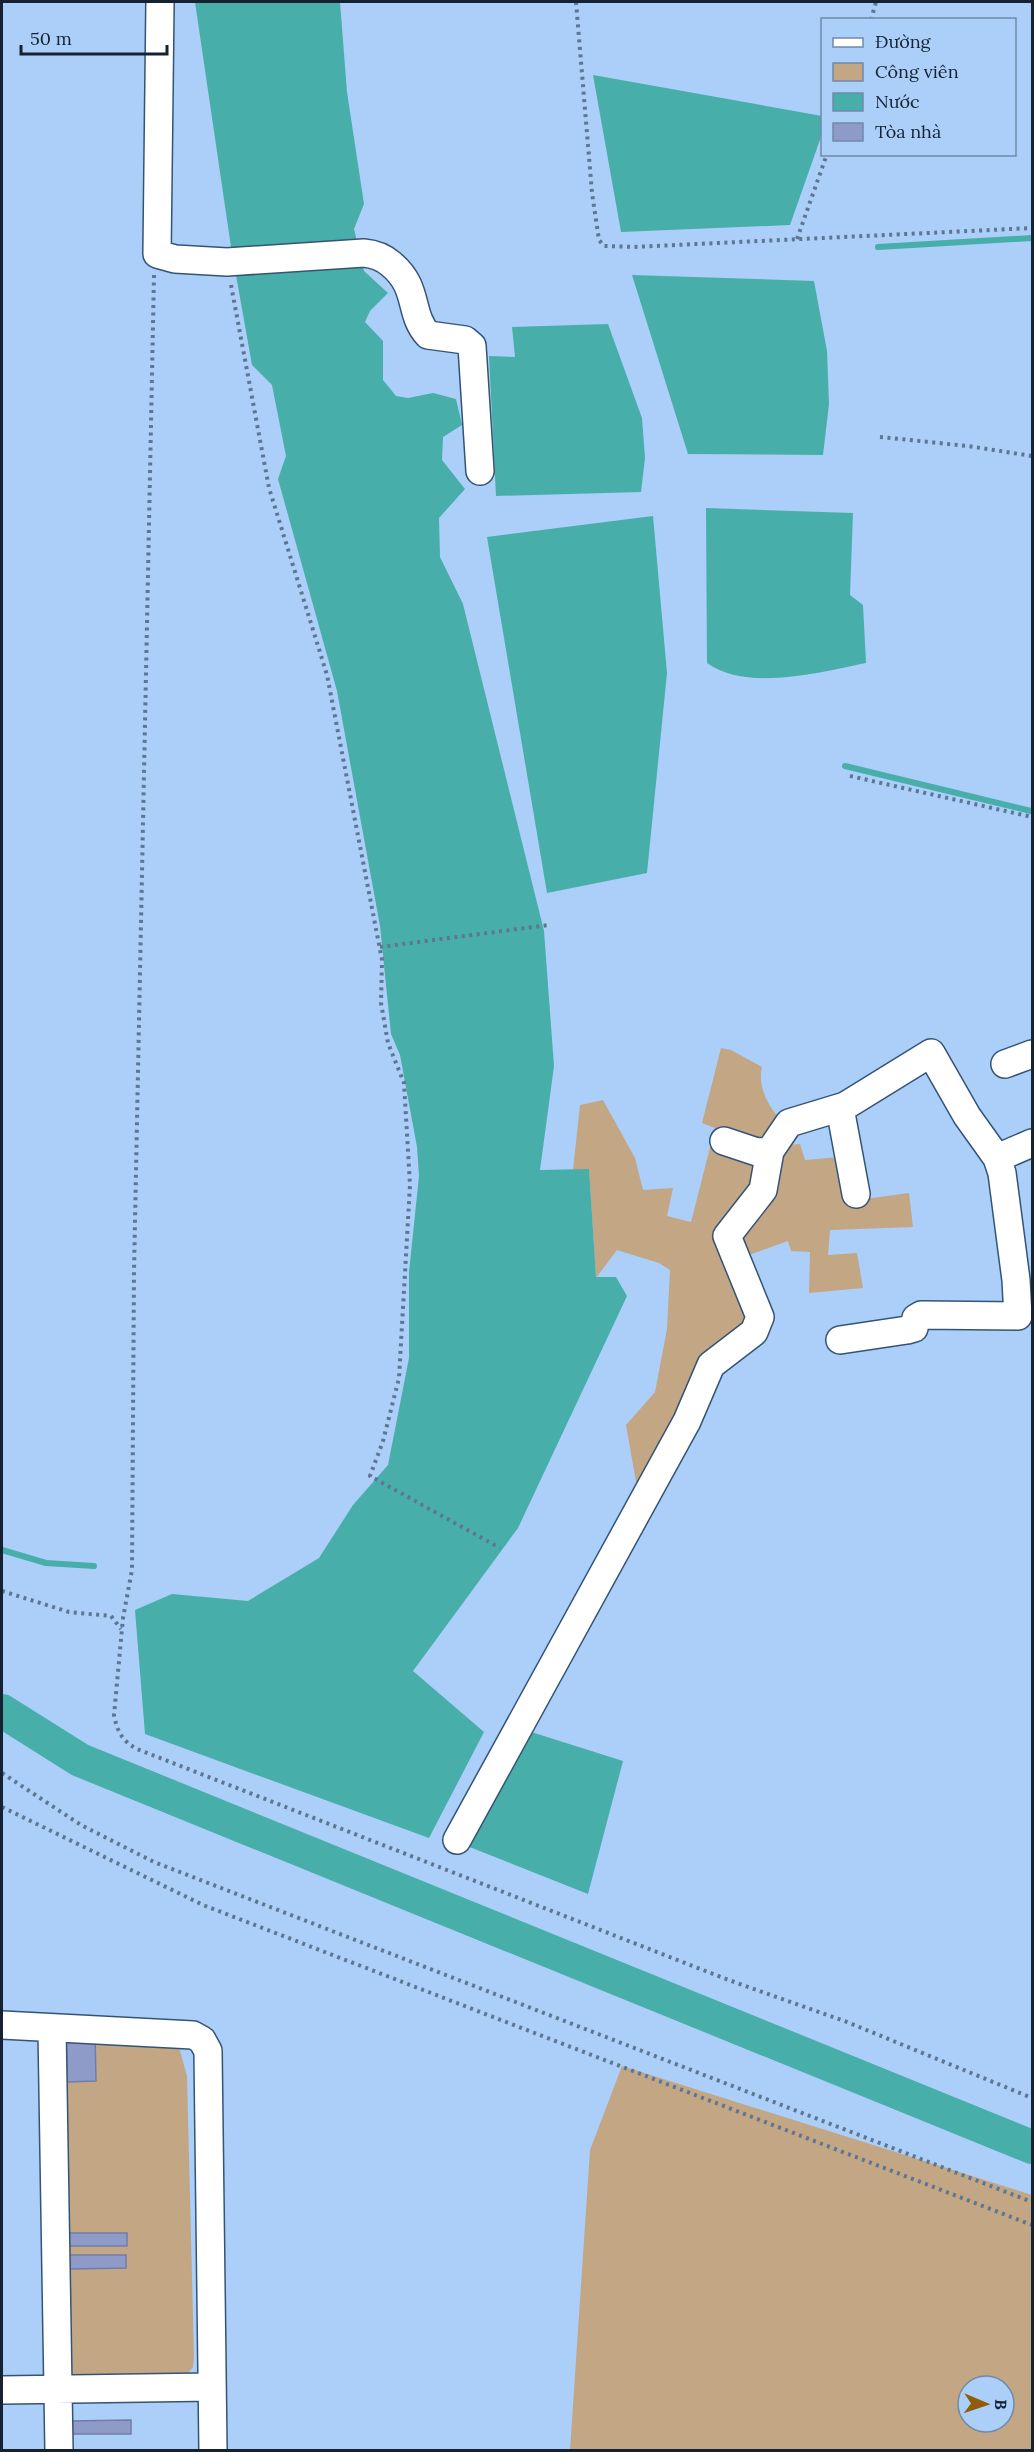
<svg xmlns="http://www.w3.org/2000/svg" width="1034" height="2452" font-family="Lora,serif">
  <rect width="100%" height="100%" fill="#abcff8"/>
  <path fill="#c3a684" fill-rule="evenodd" d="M 721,1048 L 731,1050 L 762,1067 C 757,1087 769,1107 782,1122 L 778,1146 L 800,1144 L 805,1160 L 840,1157 L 850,1201 L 909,1193 L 913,1227 L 830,1230 L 828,1255 L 857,1253 L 863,1288 L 809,1293 L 810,1252 L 791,1251 L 788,1241 L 732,1261 L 755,1317 L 638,1493 L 626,1425 L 655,1392 L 667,1329 L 670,1270 L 659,1263 L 617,1250 L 596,1278 L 589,1170 L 573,1170 L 580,1105 L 603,1100 L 635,1158 L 643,1190 L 673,1188 L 667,1216 L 691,1222 L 715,1128 L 702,1123 Z
    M 68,2033 L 177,2040 L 187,2076 L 194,2357 L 193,2367 L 186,2376 L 74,2376 L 65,2366 Z
    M 622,2066 L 1032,2195 L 1032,2450 L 570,2450 L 590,2150 ZM 968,2386 L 1004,2386 L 1004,2422 L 968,2422 Z"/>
  <path fill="#48aeaa" d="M 195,2 L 340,2 L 347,92 L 364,204 L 354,229 L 364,271 L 388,293 L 370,311 L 365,322 L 383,341 L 383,380 L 396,396 L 408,398 L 433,393 L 456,399 L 462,425 L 443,437 L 442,460 L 465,489 L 439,518 L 440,557 L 463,604 L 544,931 L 554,1066 L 540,1170 L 589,1169 L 596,1277 L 616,1277 L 627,1296 L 518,1528 L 413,1671 L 484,1732 L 429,1838 L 145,1734 L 135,1610 L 172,1594 L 248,1601 L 319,1558 L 353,1505 L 388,1465 L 409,1358 L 409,1272 L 419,1176 L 417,1147 L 400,1055 L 391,1034 L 380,926 L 337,691 L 278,479 L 286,456 L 272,385 L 252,365 L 231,247 Z
    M 593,75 L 822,116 L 822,134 L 790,225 L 621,232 Z
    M 632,275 L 814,281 L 827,351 L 829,404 L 823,455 L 688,454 Z
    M 608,324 L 642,418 L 645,458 L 641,492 L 496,496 L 489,356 L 515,357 L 512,327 Z
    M 706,508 L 853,513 L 850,595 L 863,605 L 866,663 C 821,672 747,692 707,663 Z
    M 653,516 L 667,673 L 647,873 L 547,893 L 487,537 Z
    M 525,1730 L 623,1761 L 588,1894 L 467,1846 Z"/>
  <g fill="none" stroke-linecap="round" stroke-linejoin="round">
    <path stroke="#48aeaa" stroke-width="6" d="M 878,247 L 1032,238
      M 845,766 L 1031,811
      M 2,1550 L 46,1563 L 94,1566"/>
    <path stroke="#48aeaa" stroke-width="34" d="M 2,1711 L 80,1760 L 1032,2147"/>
  </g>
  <path fill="#8e9bc9" stroke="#717da9" stroke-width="1.5" d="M 95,2034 L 96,2081 L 67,2082 L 66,2035 Z
    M 69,2233 L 127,2233 L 127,2246 L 69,2246 Z
    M 68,2255 L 126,2255 L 126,2268 L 68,2269 Z
    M 131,2420 L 131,2434 L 70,2434 L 69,2421 Z"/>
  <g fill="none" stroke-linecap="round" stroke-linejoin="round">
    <defs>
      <path id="minor" d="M 160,2 L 157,254 L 175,259 L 227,262 L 364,253 C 375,254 383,257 391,264 C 420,288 408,313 428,335 L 465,340 L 472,346 L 480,471
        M 1005,1064 L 1032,1054
        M 840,1108 L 856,1194
        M 724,1141 L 757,1152 L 770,1151 L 789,1123 L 845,1106 L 931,1053 L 967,1116 L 997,1158 L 1002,1173 L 1016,1280 L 1018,1316 L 921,1315 L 916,1318 L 914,1328 L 907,1330 L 840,1340
        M 997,1158 L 1032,1143
        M 457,1840 L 687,1421 L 711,1365 L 754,1332 L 760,1317 L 727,1236 L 763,1190 L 770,1151
        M 2,2025 L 193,2035 L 202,2040 L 208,2051 L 213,2450
        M 52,2028 L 59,2450
        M 2,2390 L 212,2387"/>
    </defs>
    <use href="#minor" stroke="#345476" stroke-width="30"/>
    <path stroke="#5e7692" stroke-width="4" stroke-dasharray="3 4.5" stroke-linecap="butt" d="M 576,2 L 592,193 L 599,240 L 604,246 L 634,247 L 1032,228
      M 871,20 L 876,2
      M 797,239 L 827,154
      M 154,275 L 134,1271 L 132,1570 L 123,1618 L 114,1715 C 117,1731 122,1741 137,1749 L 726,1979 L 847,2022 L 1032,2098
      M 231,285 L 269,488 L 327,675 L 382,960 L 381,1003 L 388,1043 L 404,1083 L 410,1185 L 399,1378 L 383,1441 L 370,1476 L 500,1548
      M 880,437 L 968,446 L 1032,456
      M 850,776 L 1032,817
      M 380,947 L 549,925
      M 2,1591 L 69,1612 L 111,1616 L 121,1629
      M 2,1773 L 81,1825 L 154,1862 L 1032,2202
      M 2,1807 L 203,1905 L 1032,2225"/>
    <use href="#minor" stroke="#fff" stroke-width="27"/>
  </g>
  <rect width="1034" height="2452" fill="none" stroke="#152231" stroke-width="6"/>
  <rect x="821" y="18" width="195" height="138" fill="#abcff8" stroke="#6f8aa8" stroke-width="1.5"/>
  <rect x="833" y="38" width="30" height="9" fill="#ffffff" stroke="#6f8aa8" stroke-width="1.5"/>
  <text x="875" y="48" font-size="18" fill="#152231">Đường</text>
  <rect x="833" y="63" width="30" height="18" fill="#c3a684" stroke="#6f8aa8" stroke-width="1.5"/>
  <text x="875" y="78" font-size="18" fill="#152231">Công viên</text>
  <rect x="833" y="93" width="30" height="18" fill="#48aeaa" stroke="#6f8aa8" stroke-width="1.5"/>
  <text x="875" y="108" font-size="18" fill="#152231">Nước</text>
  <rect x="833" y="123" width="30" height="18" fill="#8e9bc9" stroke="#6f8aa8" stroke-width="1.5"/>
  <text x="875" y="138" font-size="18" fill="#152231">Tòa nhà</text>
  <g transform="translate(986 2404) rotate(92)"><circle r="28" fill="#abcff8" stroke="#6f8aa8" stroke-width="1.5"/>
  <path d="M0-4.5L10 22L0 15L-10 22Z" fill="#8f5d0a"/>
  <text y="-9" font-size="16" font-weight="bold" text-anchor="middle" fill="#152231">B</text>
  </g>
  <path d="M21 45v9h146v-9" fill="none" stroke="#152231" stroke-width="3"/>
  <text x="30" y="45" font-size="18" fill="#152231" stroke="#abcff8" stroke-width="4.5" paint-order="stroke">50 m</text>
</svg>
